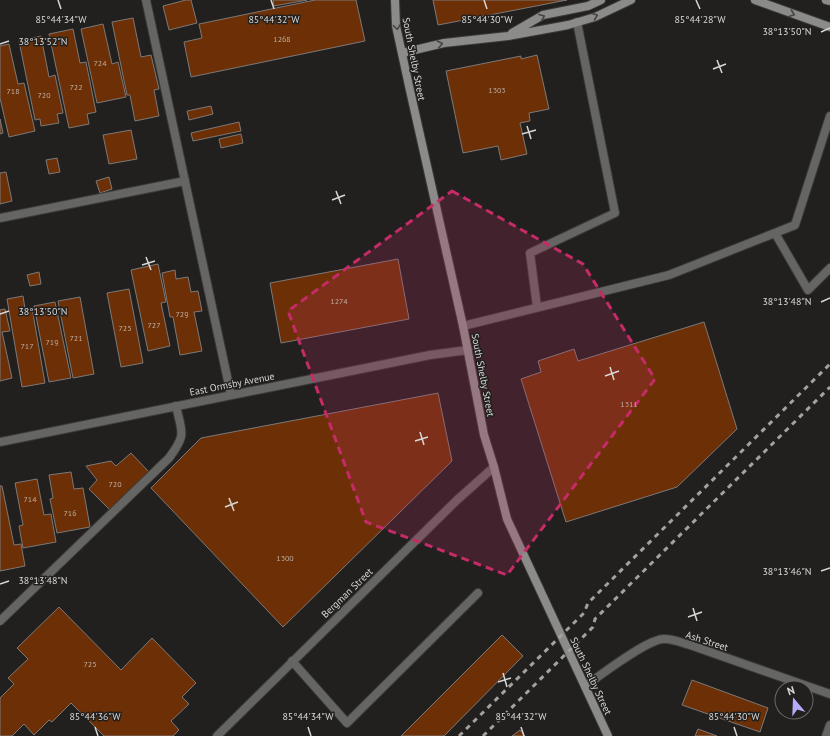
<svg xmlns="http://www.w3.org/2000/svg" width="830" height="736" font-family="'PT Sans',sans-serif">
  <rect width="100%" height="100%" fill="#22201e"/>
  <path fill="#6d3006" stroke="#7c7978" d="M 186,0 L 191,0 L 197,23 L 169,30 L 163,6 Z
    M 273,0 L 307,0 L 274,6 Z
    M 315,0 L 356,0 L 365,41 L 191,77 L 184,42 L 202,38 L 199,24 Z
    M 433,0 L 567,0 L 438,25 Z
    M 133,18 L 141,57 L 151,55 L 159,89 L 154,90 L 159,116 L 135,121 L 130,95 L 127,95 L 112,22 Z
    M 103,24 L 112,64 L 118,62 L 126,97 L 97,103 L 81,29 Z
    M 73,29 L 80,63 L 86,62 L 96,112 L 87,114 L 89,124 L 69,128 L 49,34 Z
    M 41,36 L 49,77 L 55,75 L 63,113 L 57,114 L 59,123 L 41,126 L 40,119 L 35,120 L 19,41 Z
    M 9,44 L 18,84 L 24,83 L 35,131 L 9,137 L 0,98 L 0,46 Z
    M 537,55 L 549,109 L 529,113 L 530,121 L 520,123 L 527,154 L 501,160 L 498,146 L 463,153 L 446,71 L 521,56 L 521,59 Z
    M 211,106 L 213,114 L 189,120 L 187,111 Z
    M 0,119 L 3,133 L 0,134 Z
    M 239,122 L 241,131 L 193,141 L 191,133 Z
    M 131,130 L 137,159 L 109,164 L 103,135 Z
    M 241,134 L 243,143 L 221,148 L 219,139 Z
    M 57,158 L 60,172 L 49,174 L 46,160 Z
    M 6,172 L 12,201 L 0,204 L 0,173 Z
    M 109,177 L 112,189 L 100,193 L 96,181 Z
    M 398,259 L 409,319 L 281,343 L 270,283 Z
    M 158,264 L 166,302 L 161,303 L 170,346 L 148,351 L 131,270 Z
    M 175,270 L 176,279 L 188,277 L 191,292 L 198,291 L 202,311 L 194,312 L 202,351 L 180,355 L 173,317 L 170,317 L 162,273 Z
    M 39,272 L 41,284 L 30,286 L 27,275 Z
    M 129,289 L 143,363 L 121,367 L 107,293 Z
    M 23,296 L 25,309 L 32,308 L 45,383 L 22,387 L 7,299 Z
    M 80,297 L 94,374 L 73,378 L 58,301 Z
    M 55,302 L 71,378 L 49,382 L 34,306 Z
    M 5,309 L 10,331 L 2,332 L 12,378 L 0,381 L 0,310 Z
    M 704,322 L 737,429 L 677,487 L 566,522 L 521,379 L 541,372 L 538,361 L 574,349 L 578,361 Z
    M 438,393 L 452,461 L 283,627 L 151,488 L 201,438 Z
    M 131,453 L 149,472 L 111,511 L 89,489 L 97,480 L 86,466 L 111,461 L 116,466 Z
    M 71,472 L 74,489 L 83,488 L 90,527 L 57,533 L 50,499 L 53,498 L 49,475 Z
    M 37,479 L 44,515 L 51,514 L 56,542 L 23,548 L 19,526 L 23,525 L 15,483 Z
    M 0,486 L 2,486 L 14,545 L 21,544 L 25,566 L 0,571 Z
    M 59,607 L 121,670 L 152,638 L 196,683 L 182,697 L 189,704 L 171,721 L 179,730 L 173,736 L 104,736 L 71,703 L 52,722 L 49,720 L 34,735 L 24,724 L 12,736 L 0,736 L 0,698 L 14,684 L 8,678 L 28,659 L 17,648 Z
    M 502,635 L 523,656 L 444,736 L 401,736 Z
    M 692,680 L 768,708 L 760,732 L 682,705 Z
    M 698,729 L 717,736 L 695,736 Z
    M 520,730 L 525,736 L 512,736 Z"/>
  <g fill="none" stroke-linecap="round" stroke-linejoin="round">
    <defs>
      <path id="service" d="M 0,218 L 185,181
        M 775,233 L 808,290 L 830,268
        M 537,307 L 530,253 L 615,213 L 577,22
        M 463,326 L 669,275 L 795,225 L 830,116
        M 0,621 L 169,458 C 187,434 182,433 176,406
        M 292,661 L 347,723 L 478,593
        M 826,736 L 830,725"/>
      <path id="minor" d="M 146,0 L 231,395
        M 0,442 L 430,355 L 468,350
        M 585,686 C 601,675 646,640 663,639 C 672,638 682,643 690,645 L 830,694
        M 217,736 L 457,500 L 494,467"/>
      <path id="secondary" d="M 395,0 L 396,26 L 409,86 L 463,326 L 484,435 L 494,467 L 507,519 L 608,736
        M 755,0 L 830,27
        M 826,0 L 830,1
        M 512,33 L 543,15 L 588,6 L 601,0
        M 402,53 L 444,43 L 508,36 L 568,25 L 595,17 L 631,0"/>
    </defs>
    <use href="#service" stroke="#3b3a38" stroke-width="10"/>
    <use href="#minor" stroke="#3b3a38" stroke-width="10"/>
    <use href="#secondary" stroke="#3b3a38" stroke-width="10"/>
    <use href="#service" stroke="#656563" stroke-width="8"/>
    <use href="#minor" stroke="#656563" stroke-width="8"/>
    <use href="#secondary" stroke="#8b8b89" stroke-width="8"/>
    <path stroke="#a3a2a0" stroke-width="3" stroke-dasharray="5 5" stroke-linecap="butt" d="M 459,736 L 584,613 L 588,603 L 830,364
      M 483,736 L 593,627 L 595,619 L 830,387"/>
  </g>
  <defs><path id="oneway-chevron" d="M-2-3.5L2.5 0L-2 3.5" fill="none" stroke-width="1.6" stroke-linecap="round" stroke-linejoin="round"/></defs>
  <g stroke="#474543">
    <use href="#oneway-chevron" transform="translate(792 14) rotate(20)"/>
    <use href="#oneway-chevron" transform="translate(595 16) rotate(-22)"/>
    <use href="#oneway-chevron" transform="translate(542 17) rotate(-23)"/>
    <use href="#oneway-chevron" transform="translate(397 27) rotate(82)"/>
    <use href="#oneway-chevron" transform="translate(440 44) rotate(-12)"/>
  </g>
  <path fill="#c42b67" fill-opacity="0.2" stroke="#c42b67" stroke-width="3" stroke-dasharray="8 5" stroke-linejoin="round" d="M 452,191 L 583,264 L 655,379 L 507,575 L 366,522 L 288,311 Z"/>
  <path fill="none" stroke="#d8d7d5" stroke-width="1.5" d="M 58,0 L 61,9M 271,0 L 274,9M 484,0 L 487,9M 696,0 L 700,9M 821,32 L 830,28M 0,44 L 9,41M 717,60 L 722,73M 713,69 L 726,64M 527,126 L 531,139M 522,134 L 536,130M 336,191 L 341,204M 332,200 L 345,195M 146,257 L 151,270M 142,265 L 155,261M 821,302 L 830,298M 0,314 L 9,311M 610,367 L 614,380M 605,376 L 619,371M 420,432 L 424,445M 415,441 L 428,437M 229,498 L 234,511M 225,507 L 238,502M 821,571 L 830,568M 0,584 L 9,581M 693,608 L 697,621M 688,617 L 702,612M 503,673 L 507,687M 498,682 L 511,678M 95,727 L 98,736M 308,727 L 311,736M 521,727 L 524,736M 734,727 L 737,736"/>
  <g text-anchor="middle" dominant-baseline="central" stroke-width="3" stroke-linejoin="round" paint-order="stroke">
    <g font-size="8" fill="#bdada1">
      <text x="282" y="39">1268</text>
      <text x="100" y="63">724</text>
      <text x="76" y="87">722</text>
      <text x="497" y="90">1303</text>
      <text x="13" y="91">718</text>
      <text x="44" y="95">720</text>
      <text x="339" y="301">1274</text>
      <text x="182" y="314">729</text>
      <text x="154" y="325">727</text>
      <text x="125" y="328">725</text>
      <text x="76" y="338">721</text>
      <text x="52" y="342">719</text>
      <text x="27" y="346">717</text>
      <text x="629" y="404">1311</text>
      <text x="115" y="484">720</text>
      <text x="30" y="499">714</text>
      <text x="70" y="513">716</text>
      <text x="285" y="558">1300</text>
      <text x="90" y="664">725</text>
    </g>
    <g font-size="10" fill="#d8d7d5" stroke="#22201e">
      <text transform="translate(414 59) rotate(79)">South Shelby Street</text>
      <text transform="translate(483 375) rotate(79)">South Shelby Street</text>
      <text transform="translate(232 384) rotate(-11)">East Ormsby Avenue</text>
      <text transform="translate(347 593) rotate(-44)">Bergman Street</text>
      <text transform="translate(707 641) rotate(18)">Ash Street</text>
      <text transform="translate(591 676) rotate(65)">South Shelby Street</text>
    </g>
  </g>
  <g font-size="10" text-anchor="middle" fill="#d8d7d5" stroke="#22201e" stroke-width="3" stroke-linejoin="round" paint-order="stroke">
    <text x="61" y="23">85°44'34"W</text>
    <text x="274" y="23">85°44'32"W</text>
    <text x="487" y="23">85°44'30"W</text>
    <text x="700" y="23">85°44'28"W</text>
    <text x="787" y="35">38°13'50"N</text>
    <text x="43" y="45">38°13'52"N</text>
    <text x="787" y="305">38°13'48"N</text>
    <text x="43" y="315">38°13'50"N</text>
    <text x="787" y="575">38°13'46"N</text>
    <text x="43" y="584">38°13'48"N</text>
    <text x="95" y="720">85°44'36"W</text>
    <text x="308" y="720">85°44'34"W</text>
    <text x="521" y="720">85°44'32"W</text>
    <text x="734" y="720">85°44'30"W</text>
  </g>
  <g transform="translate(794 700) rotate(341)"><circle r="19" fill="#22201e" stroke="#6b6967"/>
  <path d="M0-3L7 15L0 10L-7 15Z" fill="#b6acf8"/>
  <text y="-6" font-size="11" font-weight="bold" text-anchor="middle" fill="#d8d7d5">N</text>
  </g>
</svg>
